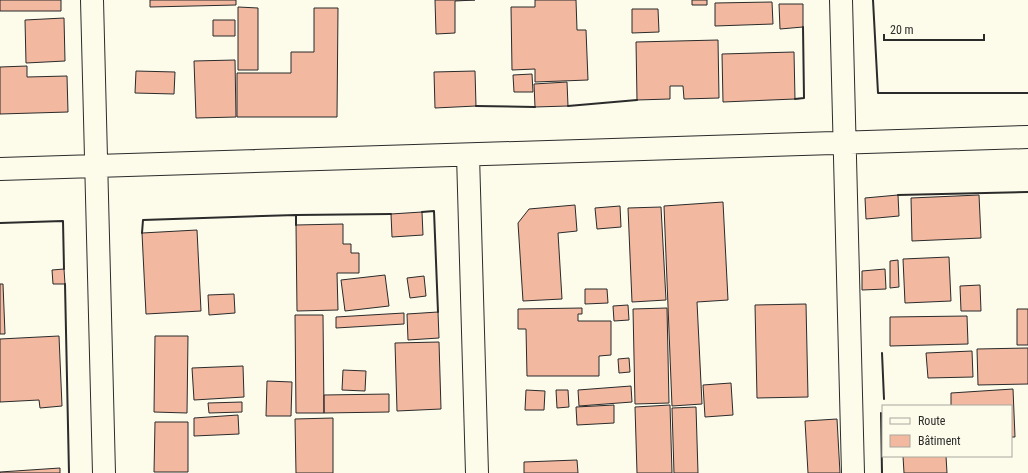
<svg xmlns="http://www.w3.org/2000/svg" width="1028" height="473" font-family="'Roboto Condensed',sans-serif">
  <rect width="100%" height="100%" fill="#fdfbea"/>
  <path fill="#f2b8a0" stroke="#2b2b2b" d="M 0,0 L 61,0 L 61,11 L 0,11 Z
    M 150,0 L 236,0 L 236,5 L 150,7 Z
    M 435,0 L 475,0 L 455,1 L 455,33 L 436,34 Z
    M 535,0 L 576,0 L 577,30 L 586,30 L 588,80 L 535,82 L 535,69 L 512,70 L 511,7 L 535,7 Z
    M 692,0 L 707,0 L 707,5 L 692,5 Z
    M 772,2 L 773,24 L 715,26 L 715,3 Z
    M 779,4 L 803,4 L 803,27 L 780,29 Z
    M 238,7 L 258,8 L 258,70 L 238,70 Z
    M 314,8 L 338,8 L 337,117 L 237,117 L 237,73 L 291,73 L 291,52 L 314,52 Z
    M 632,9 L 658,9 L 659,32 L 632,33 Z
    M 64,18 L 65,61 L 26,63 L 25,20 Z
    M 213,20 L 235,20 L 235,36 L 213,36 Z
    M 718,40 L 719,98 L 684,99 L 683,86 L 670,86 L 670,99 L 637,100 L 636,42 Z
    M 794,52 L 795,99 L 723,102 L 722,54 Z
    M 235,60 L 236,117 L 196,118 L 194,61 Z
    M 27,66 L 27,77 L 67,76 L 68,112 L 0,114 L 0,67 Z
    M 136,71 L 175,72 L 174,94 L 135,93 Z
    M 475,71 L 476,106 L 435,108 L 434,72 Z
    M 532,74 L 533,92 L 514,92 L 513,75 Z
    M 567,82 L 568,106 L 535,107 L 534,84 Z
    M 898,195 L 899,216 L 866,219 L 865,198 Z
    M 979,195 L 981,238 L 912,241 L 911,198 Z
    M 723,202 L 728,300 L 697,302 L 702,404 L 672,406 L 664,206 Z
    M 575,205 L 577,231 L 558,233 L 562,299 L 523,301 L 518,223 L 529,209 Z
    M 620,206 L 621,227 L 597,229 L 595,208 Z
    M 661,207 L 666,300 L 632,302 L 628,208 Z
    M 422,212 L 423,235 L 392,237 L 391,214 Z
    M 343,224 L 343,244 L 351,244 L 351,253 L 359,253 L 359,273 L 337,273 L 338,310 L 297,311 L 296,225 Z
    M 197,230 L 201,311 L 146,314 L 142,233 Z
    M 949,257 L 951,301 L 905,303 L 903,259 Z
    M 898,260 L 899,287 L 890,288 L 890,261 Z
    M 64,269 L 65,284 L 53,284 L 52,270 Z
    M 885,269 L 886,289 L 862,290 L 862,271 Z
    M 385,275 L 389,306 L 345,311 L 341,280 Z
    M 424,276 L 426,296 L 410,298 L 407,278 Z
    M 0,284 L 3,284 L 5,334 L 0,334 Z
    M 980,285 L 981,311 L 961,311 L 960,286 Z
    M 585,289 L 607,289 L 608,303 L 585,304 Z
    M 234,294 L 235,313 L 209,315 L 208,295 Z
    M 806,304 L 808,397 L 757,398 L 755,305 Z
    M 628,305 L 629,320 L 614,321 L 613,306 Z
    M 582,308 L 582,314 L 578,314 L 578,321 L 611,321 L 611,355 L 599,356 L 599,376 L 527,376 L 526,329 L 518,329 L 518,309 Z
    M 667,308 L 669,403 L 635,404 L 633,309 Z
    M 1017,309 L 1028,309 L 1028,345 L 1017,345 Z
    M 438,312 L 439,338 L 408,340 L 407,314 Z
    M 404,313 L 404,324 L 336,328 L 336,317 Z
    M 295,315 L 323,315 L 324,413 L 296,413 Z
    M 967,316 L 968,344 L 890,346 L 890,317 Z
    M 59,336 L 62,406 L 40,408 L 39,400 L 0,402 L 0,339 Z
    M 155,336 L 188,336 L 187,413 L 154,412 Z
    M 439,342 L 441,409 L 397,411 L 395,343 Z
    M 1028,348 L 1028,384 L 978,385 L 977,349 Z
    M 972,351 L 973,377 L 928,378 L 926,353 Z
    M 629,358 L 630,372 L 619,373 L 618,359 Z
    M 243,366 L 244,397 L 194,400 L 192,368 Z
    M 343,370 L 366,371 L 365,391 L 342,390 Z
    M 267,381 L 292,382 L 291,416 L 266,416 Z
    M 731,383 L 733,415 L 705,417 L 703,385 Z
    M 631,386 L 632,402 L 579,406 L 578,390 Z
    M 1013,389 L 1015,437 L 1011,437 L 1011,406 L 951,406 L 951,393 Z
    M 526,390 L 545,391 L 544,410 L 525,410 Z
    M 556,390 L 568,390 L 569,407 L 557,408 Z
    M 389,394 L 389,412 L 324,413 L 324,395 Z
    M 242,402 L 242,412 L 209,413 L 208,403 Z
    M 614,405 L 614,423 L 577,425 L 576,407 Z
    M 670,405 L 672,473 L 637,473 L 635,407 Z
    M 696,407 L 698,473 L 674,473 L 672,408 Z
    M 238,415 L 239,434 L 194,436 L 194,418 Z
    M 333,418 L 333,473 L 296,473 L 295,419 Z
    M 837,419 L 840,473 L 808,473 L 805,421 Z
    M 155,422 L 188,422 L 188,472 L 154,472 Z
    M 903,456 L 946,456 L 947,473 L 904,473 Z
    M 577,460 L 578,473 L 524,473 L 524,462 Z
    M 60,468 L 60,473 L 0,473 L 0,472 Z"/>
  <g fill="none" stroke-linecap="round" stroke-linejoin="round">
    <defs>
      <path id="minor" d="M 92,0 L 104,473
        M 841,0 L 853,473
        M 468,155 L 477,473
        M 0,169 L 1028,137"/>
    </defs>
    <use href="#minor" stroke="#2b2b2b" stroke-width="24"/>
    <use href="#minor" stroke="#fdfbea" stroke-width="22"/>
    <path stroke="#2b2b2b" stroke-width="2" d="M 873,0 L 878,93 L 1028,93
      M 795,99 L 804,98 L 803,27
      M 476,106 L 535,107
      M 568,106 L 637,100
      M 898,195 L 1028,192
      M 422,212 L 434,211 L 438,312
      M 0,223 L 63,221 L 64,269
      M 296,225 L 296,215 L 391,214
      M 142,233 L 143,220 L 296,215
      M 65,284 L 69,473
      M 882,353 L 884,399
      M 881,413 L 882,473"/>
  </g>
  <rect x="882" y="405" width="130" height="52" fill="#fdfbea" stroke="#a9a89e"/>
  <rect x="890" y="418" width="20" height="6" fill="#fdfbea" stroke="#a9a89e"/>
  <text x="918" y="425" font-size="12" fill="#2b2b2b">Route</text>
  <rect x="890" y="435" width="20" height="12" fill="#f2b8a0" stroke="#a9a89e"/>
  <text x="918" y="445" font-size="12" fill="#2b2b2b">Bâtiment</text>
  <path d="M884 34v6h100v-6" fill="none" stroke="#2b2b2b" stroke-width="2"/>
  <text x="890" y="34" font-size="12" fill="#2b2b2b" stroke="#fdfbea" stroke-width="3" paint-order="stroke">20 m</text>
</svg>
